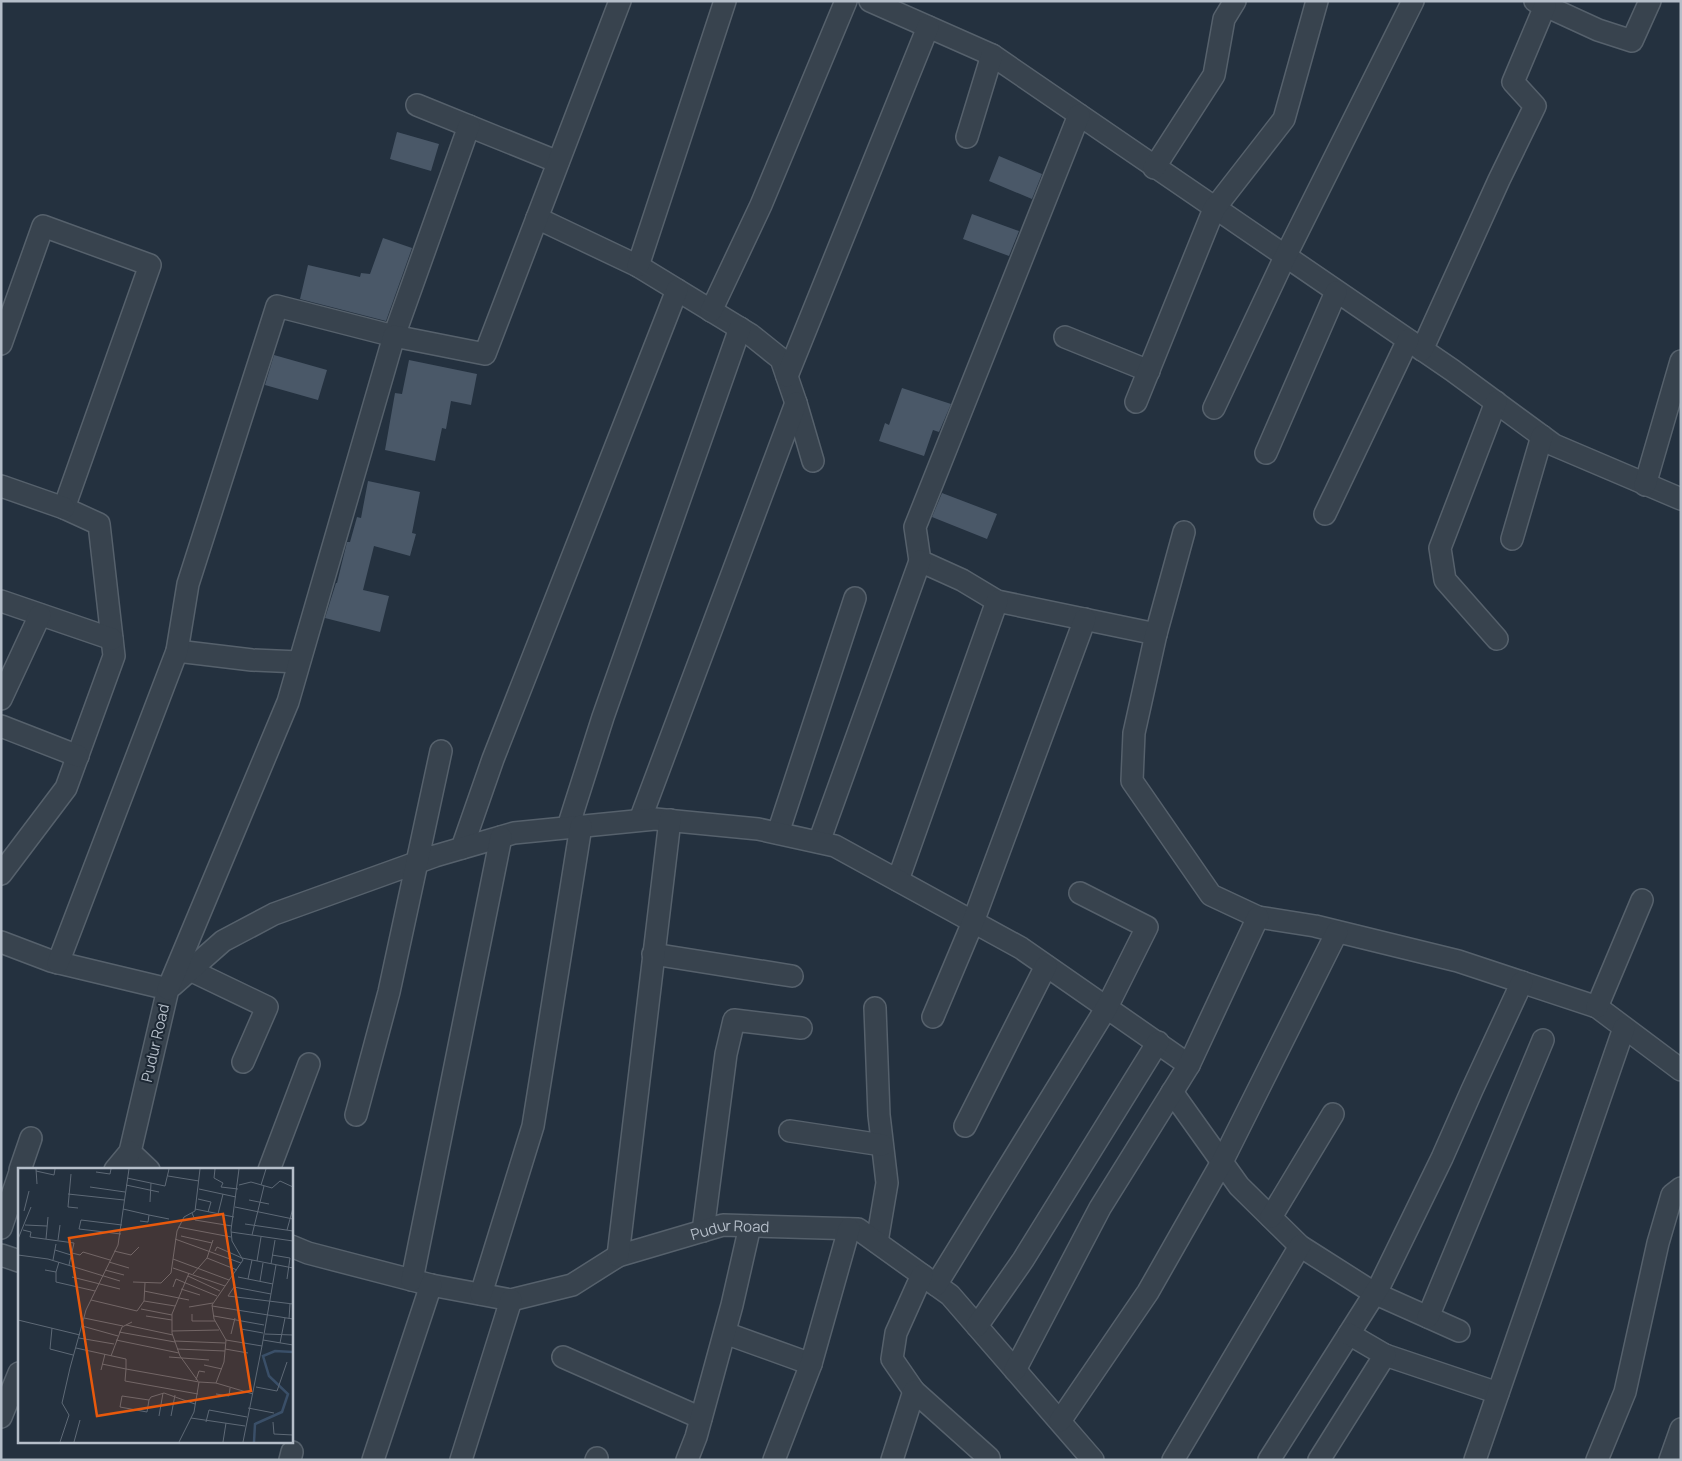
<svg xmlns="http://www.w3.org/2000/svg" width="1682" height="1461" font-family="Manrope,sans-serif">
  <rect width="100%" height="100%" fill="#24313f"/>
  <path fill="#4a5868" d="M 397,132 L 439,144 L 431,171 L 390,159 Z
    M 999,156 L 1042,174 L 1032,199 L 989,181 Z
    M 972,214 L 1019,231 L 1009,256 L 963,239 Z
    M 383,238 L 412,248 L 386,321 L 300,299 L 308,265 L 360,277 L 361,273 L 370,274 Z
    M 274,355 L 327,370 L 318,400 L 265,385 Z
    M 409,360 L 477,374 L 471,405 L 451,401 L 446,429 L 442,428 L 435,461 L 385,450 L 395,393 L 402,394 Z
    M 902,388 L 951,404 L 939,432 L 933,430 L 924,456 L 879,441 L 885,423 L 889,425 Z
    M 368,481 L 420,492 L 412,533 L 416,534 L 410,556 L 374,546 L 363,590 L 389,596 L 380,632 L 325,618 L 336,583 L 337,583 L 347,542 L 350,542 L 357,517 L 361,518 Z
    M 942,493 L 997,514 L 987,539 L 932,517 Z"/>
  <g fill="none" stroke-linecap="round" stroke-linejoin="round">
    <defs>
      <g id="minor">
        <path d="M 870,1 L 992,55 L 1452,370 L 1554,445 L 1681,499"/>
        <path d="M 1535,1 L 1598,30 L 1632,41 L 1650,1"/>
        <path d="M 417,105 L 558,162"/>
        <path d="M 1079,115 L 915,527 L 920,561 L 962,580 L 997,601 L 1156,634"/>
        <path d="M 967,137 L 992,55"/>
        <path d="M 1154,168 L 1214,75 L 1224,19 L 1235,1"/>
        <path d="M 537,218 L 638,266 L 751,335 L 781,359 L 796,403 L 813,461"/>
        <path d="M 638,266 L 725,1"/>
        <path d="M 711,311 L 761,205 L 846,1"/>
        <path d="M 1065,337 L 1149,371"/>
        <path d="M 1,344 L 43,226 L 150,265 L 64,508 L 99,524 L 114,656 L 66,788 L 1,874"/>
        <path d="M 1422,350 L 1499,180 L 1535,106 L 1513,82 L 1545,6"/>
        <path d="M 787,376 L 928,27"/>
        <path d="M 1136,402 L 1214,209 L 1284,119 L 1317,1"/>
        <path d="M 1496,402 L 1440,548 L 1445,580 L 1497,639"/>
        <path d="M 1214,408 L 1285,257 L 1413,1"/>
        <path d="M 1266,453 L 1336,292"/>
        <path d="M 1645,485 L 1681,361"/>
        <path d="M 1,486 L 64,508"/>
        <path d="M 1325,514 L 1408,340"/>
        <path d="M 1184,532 L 1156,634 L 1134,733 L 1132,781 L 1211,895 L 1258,917 L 1315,926 L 1458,961 L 1597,1007 L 1681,1070"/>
        <path d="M 1512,539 L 1542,436"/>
        <path d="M 1,601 L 112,639"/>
        <path d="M 177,651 L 252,660 L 299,662"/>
        <path d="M 1,699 L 40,615"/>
        <path d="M 1,726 L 78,756"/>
        <path d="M 640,820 L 796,403"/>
        <path d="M 568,827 L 603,717 L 740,328"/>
        <path d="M 778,833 L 855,598"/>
        <path d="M 819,842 L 920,561"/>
        <path d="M 462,848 L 493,759 L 677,290"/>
        <path d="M 898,880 L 997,601"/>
        <path d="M 1,942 L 51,961 L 168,989 L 130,1152 L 149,1170"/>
        <path d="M 653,954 L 792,976"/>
        <path d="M 58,963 L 177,651 L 188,584 L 277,306 L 394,336 L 469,126"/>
        <path d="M 190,970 L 267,1007 L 243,1062"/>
        <path d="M 172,986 L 223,941 L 274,914 L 435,856 L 514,833 L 655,819 L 758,829 L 835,846 L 1021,948 L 1189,1065"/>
        <path d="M 168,989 L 288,702 L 394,336 L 485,354 L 620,1"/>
        <path d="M 1597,1007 L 1642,900"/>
        <path d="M 875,1008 L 879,1115 L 887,1183 L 877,1242"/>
        <path d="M 933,1017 L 973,922 L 1085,619"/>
        <path d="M 1172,1092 L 1239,1186 L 1300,1246 L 1374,1293 L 1459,1331"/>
        <path d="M 356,1115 L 389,992 L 441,751"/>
        <path d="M 965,1126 L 1046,966"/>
        <path d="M 790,1131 L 882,1145"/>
        <path d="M 20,1170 L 31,1138"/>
        <path d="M 115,1170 L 130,1152"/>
        <path d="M 269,1170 L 309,1064"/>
        <path d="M 1271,1217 L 1333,1114"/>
        <path d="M 1,1228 L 19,1175"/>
        <path d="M 703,1231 L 726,1054 L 734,1020 L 801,1028"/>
        <path id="s1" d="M 291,1246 L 308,1253 L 431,1285 L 511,1300 L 572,1285 L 618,1256 L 723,1225 L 858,1229 L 950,1295 L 1093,1460"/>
        <path d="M 1,1255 L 19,1261"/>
        <path d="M 618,1256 L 670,820"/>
        <path d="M 412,1280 L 501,837"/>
        <path d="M 936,1285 L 1107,1007 L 1147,927 L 1080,893"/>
        <path d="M 481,1294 L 533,1126 L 581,826"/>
        <path d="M 1428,1317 L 1543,1040"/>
        <path d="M 977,1326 L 1023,1260 L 1158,1042"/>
        <path d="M 725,1333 L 811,1364"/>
        <path d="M 1385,1355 L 1498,1393"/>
        <path d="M 563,1357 L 701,1418"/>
        <path d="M 1015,1370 L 1100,1208 L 1189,1065 L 1258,917"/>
        <path d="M 914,1391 L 892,1359 L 896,1333 L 922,1275"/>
        <path d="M 1,1417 L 19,1373"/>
        <path d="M 1060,1421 L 1148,1292 L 1222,1162 L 1337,932"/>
        <path d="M 290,1460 L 292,1452"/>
        <path d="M 373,1460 L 431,1285"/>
        <path d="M 461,1460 L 511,1300"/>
        <path d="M 596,1460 L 597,1458"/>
        <path d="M 687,1460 L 696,1437 L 732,1305 L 750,1226"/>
        <path d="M 774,1460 L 811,1364 L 849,1229"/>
        <path d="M 892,1460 L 914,1391 L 989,1458 L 988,1460"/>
        <path d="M 1173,1460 L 1300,1246"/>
        <path d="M 1269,1460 L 1380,1285 L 1442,1158 L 1472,1090 L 1522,982"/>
        <path d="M 1319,1460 L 1385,1355 L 1349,1334"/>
        <path d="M 1475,1460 L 1624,1028"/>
        <path d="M 1597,1460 L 1625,1392 L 1658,1243 L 1672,1195 L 1681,1188"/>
        <path d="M 1670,1460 L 1681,1429"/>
      </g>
    </defs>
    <use href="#minor" stroke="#56616c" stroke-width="24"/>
    <use href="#minor" stroke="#38434e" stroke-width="21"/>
  </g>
  <g text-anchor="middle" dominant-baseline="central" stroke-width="4" stroke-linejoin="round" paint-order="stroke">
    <g font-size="15" fill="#b5bec9" stroke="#1d2834">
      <text transform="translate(155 1043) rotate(-77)">Pudur Road</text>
      <text stroke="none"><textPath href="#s1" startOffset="460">Pudur Road</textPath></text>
    </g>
  </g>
  <g transform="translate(18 1168)">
    <rect width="275" height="275" fill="#24313f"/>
    <path fill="none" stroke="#3a4f68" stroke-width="2.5" d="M 236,274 L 237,256 L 264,244 L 270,226 L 251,208 L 245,188 L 257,183 L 275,184"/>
    <path fill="none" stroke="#5e6976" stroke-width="1" d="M 18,1 L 19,16M 197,1 L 196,10 L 205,15 L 203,19 L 220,21M 18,3 L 36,7 L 37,1M 78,4 L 92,6 L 93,1M 53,6 L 50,39 L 60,40M 150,8 L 181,13M 109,10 L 147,18 L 151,1M 108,17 L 141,24M 221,17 L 233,14 L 254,20 L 262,13 L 275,19M 243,17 L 248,1M 72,19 L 107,24M 181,21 L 218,29M 50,26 L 106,32M 180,31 L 193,34 L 190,44M 231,32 L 251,36M 132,34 L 133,15M 217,39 L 275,51M 105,41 L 131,47 L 130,54 L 122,53M 177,41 L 216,49M 6,43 L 11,23M 174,45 L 177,52 L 214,58M 200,46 L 205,26M 131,47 L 151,51M 227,56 L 275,63M 7,57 L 29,58M 160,59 L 213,69M 5,62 L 13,64 L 12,69 L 56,75 L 51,97M 269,62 L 275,40M 213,64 L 275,73M 103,66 L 61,61 L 63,52 L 104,57M 234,67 L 246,18M 163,68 L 194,75M 0,71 L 13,39M 28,71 L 30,49M 157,71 L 223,95M 40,72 L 42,57M 37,82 L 53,87M 96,83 L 113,87 L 121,79M 197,83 L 199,79 L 224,90 L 275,100M 54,85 L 62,87 L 65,84 L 92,92M 0,87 L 30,91 L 102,113M 254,87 L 272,90 L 269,111M 189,90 L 219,102M 155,91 L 211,112M 35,92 L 38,76M 239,93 L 243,69M 91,94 L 111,100M 253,96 L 257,72M 155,100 L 207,118M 27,102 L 38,104 L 41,94M 87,102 L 106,107M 38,104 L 38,114 L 77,123M 171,105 L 154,146 L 154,165 L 162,188 L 180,213M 175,106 L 189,90 L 195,72M 170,108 L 202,123M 54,109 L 102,121M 220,109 L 255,116M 230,111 L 234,92M 242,113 L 245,95M 115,114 L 143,115 L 153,105 L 159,63 L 166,49 L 177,43 L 182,1M 155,119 L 158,111 L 199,128M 163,121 L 182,127M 126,123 L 171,132M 253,126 L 216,119 L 210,128 L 275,136M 73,132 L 119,143 L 126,133 L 127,115M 126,133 L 157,138M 194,138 L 275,151M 171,139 L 195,135M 123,141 L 154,147M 174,146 L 174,153 L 197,153M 128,148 L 154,152M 196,148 L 246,157M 66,150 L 105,158M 271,151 L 272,136M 0,152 L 62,167M 108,157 L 155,167M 64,158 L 100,168M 34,160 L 32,181 L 55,187M 223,161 L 245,165M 154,163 L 201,162M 101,164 L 157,174M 213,166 L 217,150M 247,166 L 275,167M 61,170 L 96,176M 98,172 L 161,185M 208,172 L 244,178 L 225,274M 245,172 L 275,177M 156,173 L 207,175M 262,175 L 267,150M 244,178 L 258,97M 58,180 L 108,191 L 108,201 L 181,214M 159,181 L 207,183M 207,181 L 230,185M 93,188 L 104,159 L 114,154M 151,189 L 191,192M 84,196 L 108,201 L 107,213 L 180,226M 186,197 L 204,201M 83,202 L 87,186M 178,212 L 181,203 L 187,204M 198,215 L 235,226M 238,219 L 259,223 L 269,194M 198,226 L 211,228 L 212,220M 131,232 L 129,244 L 102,239 L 104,228 L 131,232 L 133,229 L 146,225 L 177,236M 230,240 L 256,245M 141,248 L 145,225M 153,248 L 157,227M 173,250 L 227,258M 188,254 L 191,242 L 229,249M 255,254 L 256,266 L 275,267M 42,274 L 51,247 L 44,235 L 52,200 L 68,142 L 100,77 L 111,1M 56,274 L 62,252M 161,274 L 176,244 L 181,214 L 198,215 L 206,194 L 208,172 L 196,151 L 194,137 L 225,92 L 214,73 L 213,62 L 221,1M 205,274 L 208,255"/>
    <path fill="#e8590c" fill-opacity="0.15" stroke="#e8590c" stroke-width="2.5" d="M 205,46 L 233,223 L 79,248 L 51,70 Z"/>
    <rect width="275" height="275" fill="none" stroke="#b5bec9" stroke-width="2.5"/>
  </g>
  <rect width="1682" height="1461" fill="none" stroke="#b5bec9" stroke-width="5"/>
</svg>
